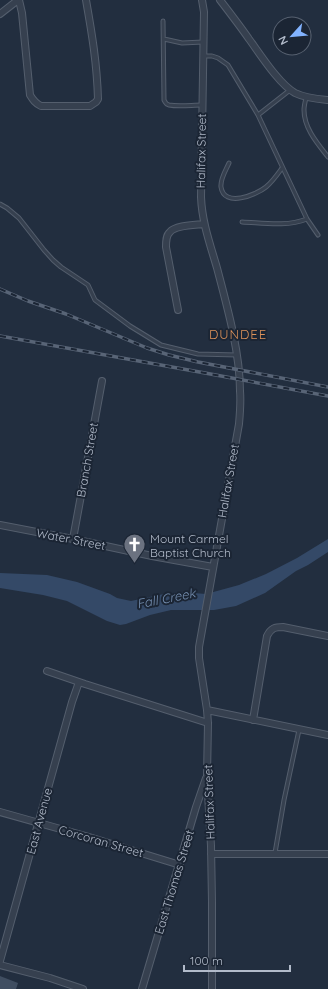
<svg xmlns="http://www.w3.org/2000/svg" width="328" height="989" font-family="Quicksand,sans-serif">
  <rect width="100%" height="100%" fill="#222e3f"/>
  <path fill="#344967" d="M 328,539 L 328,552 L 308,565 L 296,571 L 265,593 L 236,606 L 214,610 L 171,610 L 150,615 L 126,624 L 120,625 L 107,621 L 67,601 L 43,595 L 0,588 L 0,573 L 47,575 L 77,582 L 110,594 L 117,598 L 131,601 L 164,594 L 181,592 L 206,594 L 239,585 L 266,574 L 297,558 Z"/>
  <path fill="#404e61" d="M 0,976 L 18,983 L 16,989 L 0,989 Z"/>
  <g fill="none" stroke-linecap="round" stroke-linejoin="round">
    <defs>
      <path id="service" d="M 163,21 L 164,100 C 166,103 165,104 169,105 C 179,107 192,105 202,105
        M 164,39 L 182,43 L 203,42
        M 203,56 L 212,56 L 218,58 L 228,65 L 258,115 L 307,219 L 318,235
        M 306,98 C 305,102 304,106 304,110 C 304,128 317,143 328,157
        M 258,115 L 290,90
        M 229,163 C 226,170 220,179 221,187 C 224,208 256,195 266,187 C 273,181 277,175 282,168
        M 0,204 L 7,208 L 19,218 L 44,250 L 53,260 L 61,267 L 88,285 L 95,300 L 130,326 L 161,345 L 198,354 L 237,355
        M 242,222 C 264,223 286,227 307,219
        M 275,853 L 284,800 L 299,730"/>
      <path id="minor" d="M 19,0 L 22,13 L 30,95 C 33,100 35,103 41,106 L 90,106 L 96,102 L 98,99 C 97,64 92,34 86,0
        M 202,0 L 204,12 L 201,197 C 202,222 210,244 217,268 C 227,306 240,352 240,391 C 241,402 240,413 239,424 L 199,647 L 199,658 L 207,710 L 208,723 L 207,776 L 211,846 L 212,902 L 212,989
        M 220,0 C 230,13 240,26 249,39 C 260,54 279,84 295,93 C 305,98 317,99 328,100
        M 0,14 L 18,0
        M 178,310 L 166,247 C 166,242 166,235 170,232 C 175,225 196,225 204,224
        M 0,525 L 73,539 L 152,556 L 213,567
        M 73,539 L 102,381
        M 47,671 L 85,684 L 208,723
        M 207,710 L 328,735
        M 253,720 L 267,636 C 271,628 275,627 283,627 L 328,636
        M 0,812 L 89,837 L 180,865
        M 211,854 L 328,854
        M 0,961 L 72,702 L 79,682
        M 0,965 L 50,978 L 83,989
        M 142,989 L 196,807 L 206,778"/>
    </defs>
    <use href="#service" stroke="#545e6d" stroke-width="5"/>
    <use href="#minor" stroke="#545e6d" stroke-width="8"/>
    <use href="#service" stroke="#36404f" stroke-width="3"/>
    <use href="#minor" stroke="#36404f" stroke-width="6"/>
    <defs>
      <path id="rail" d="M 0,289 L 28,301 L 66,314 L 147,348 L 169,355 L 198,362 L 328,387
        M 0,336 L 205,373 L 328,396"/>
    </defs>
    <use href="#rail" stroke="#586476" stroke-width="3.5"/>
    <use href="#rail" stroke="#1b2534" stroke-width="2" stroke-dasharray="6" stroke-linecap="butt"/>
  </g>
  <defs>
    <symbol id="church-pin" viewBox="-11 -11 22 30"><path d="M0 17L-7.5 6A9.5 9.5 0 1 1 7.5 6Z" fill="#6b7280" stroke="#1b2534"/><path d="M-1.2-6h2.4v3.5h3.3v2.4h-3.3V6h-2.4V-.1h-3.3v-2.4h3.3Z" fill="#fff"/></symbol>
  </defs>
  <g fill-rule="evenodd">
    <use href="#church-pin" x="122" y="532" width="25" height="34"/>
  </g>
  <g text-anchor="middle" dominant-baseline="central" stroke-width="4" stroke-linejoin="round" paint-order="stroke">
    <g font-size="12" fill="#b2bbca" stroke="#1b2534">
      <text transform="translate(201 151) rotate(-89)">Halifax Street</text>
      <text transform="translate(87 460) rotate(-80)">Branch Street</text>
      <text transform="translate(228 481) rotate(-80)">Halifax Street</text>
      <text transform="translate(71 539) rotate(11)">Water Street</text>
      <text transform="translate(209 802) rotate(-92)">Halifax Street</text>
      <text transform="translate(39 821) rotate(-75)">East Avenue</text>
      <text transform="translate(101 841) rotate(16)">Corcoran Street</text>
      <text transform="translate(174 882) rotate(-73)">East Thomas Street</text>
    </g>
    <g font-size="12" fill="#b2bbca" stroke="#1b2534" text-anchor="start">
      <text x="150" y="538">Mount Carmel<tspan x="150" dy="14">Baptist Church</tspan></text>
    </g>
    <g font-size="13" letter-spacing="1" fill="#dc925a" stroke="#1b2534">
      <text x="238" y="334">DUNDEE</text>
    </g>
    <g font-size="13" font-style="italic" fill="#7791b3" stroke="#1b2534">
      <text transform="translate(166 598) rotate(-11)">Fall Creek</text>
    </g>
  </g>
  <g transform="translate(292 36) rotate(243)"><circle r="19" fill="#1b2534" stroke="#576170"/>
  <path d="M0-3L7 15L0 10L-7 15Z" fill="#82b3ff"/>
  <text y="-6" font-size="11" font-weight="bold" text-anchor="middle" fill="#b2bbca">N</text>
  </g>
  <path d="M184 965v6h106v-6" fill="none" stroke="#b2bbca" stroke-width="2"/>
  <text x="190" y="965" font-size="12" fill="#b2bbca" stroke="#1b2534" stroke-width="3" paint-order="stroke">100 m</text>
</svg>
